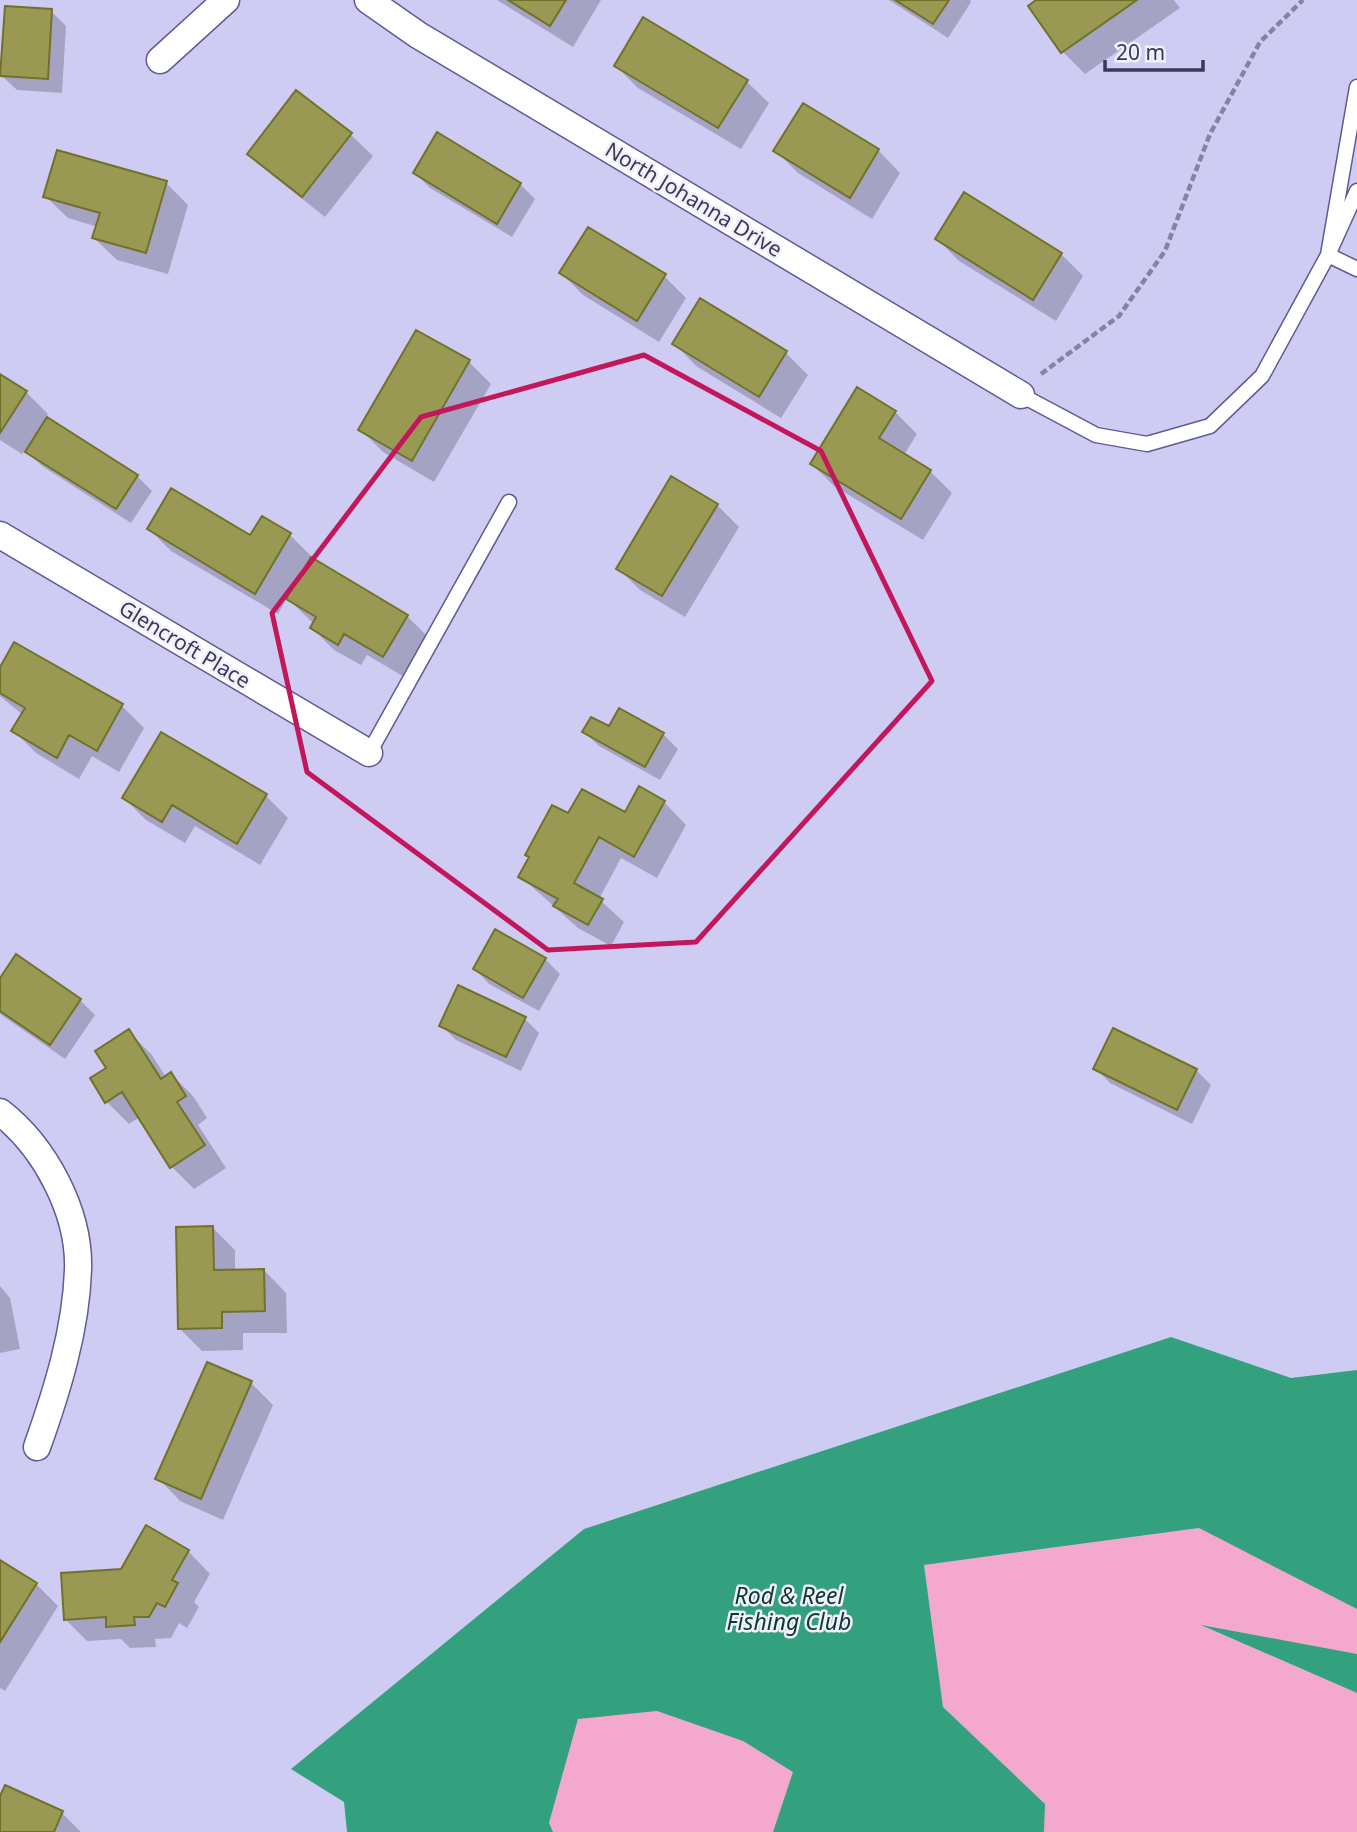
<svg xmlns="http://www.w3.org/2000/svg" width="1357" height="1832" font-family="'Noto Sans',sans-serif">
  <rect width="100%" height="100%" fill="#cfccf4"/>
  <path fill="#f4a8ce" d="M 1200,1528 L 1357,1609 L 1357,1654 L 1205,1627 L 1357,1693 L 1357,1832 L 1044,1832 L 1044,1804 L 943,1707 L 924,1565 Z
    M 657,1711 L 743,1741 L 793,1772 L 773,1832 L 553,1832 L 549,1824 L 578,1718 Z"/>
  <path fill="#33a07e" d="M 1171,1337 L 1291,1378 L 1357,1370 L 1357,1609 L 1199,1528 L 924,1565 L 943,1707 L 1045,1804 L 1044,1832 L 773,1832 L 793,1772 L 743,1741 L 657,1711 L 578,1719 L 549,1823 L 553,1832 L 347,1832 L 344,1802 L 291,1769 L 584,1529 Z
    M 1201,1625 L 1357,1654 L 1357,1693 Z"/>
  <path fill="#0003" d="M 497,0 L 601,0 L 573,47 Z
    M 889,0 L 970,0 L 971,2 L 948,38 Z
    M 1039,0 L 1174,0 L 1180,8 L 1085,74 L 1063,52 L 1030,6 Z
    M 51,11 L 66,26 L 62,93 L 17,90 L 2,76 Z
    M 616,66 L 746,81 L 769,103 L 741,149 L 638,88 Z
    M 804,105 L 878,150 L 900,173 L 872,219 L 798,173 L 776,151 Z
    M 350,134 L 373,156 L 325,217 L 272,175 L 250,153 Z
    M 415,173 L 520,184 L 535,199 L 512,237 L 430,188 Z
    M 166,183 L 188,205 L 168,274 L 117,260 L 94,238 L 98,227 L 68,218 L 45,196 Z
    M 937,239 L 1061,254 L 1083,276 L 1056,321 L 959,261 Z
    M 561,273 L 664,276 L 686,298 L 659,342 L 583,295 Z
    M 674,343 L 786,353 L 808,375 L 781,418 L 696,366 Z
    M 469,362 L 491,384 L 434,482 L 383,452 L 361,430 Z
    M 0,376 L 26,392 L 48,414 L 45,418 L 137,476 L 152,491 L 131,523 L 42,466 L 25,450 L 22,454 L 0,440 Z
    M 895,412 L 917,434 L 904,455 L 930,471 L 952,493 L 923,540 L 834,486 L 812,464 Z
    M 717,505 L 739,527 L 685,617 L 640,590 L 618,568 Z
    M 262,518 L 290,535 L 312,557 L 311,559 L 407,616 L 429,638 L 406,678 L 367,655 L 361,665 L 334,650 L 312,628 L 314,624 L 287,598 L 278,614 L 171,551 L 149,529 L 250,538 Z
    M 15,644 L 122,706 L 144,728 L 119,772 L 92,756 L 79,779 L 36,753 L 14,731 L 23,715 L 0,696 L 0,670 Z
    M 609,728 L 663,734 L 678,749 L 660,780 L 599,746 L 584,732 Z
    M 266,796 L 288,818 L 260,865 L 195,826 L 185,843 L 146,820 L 124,798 Z
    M 664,802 L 686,825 L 657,878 L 621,858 L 599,899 L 624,922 L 611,946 L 578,928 L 520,876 L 530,858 L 527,855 L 569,816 L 625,814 Z
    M 17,957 L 80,1000 L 95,1015 L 65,1059 L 0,1014 L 0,981 Z
    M 545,959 L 560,974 L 539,1011 L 489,984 L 475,969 Z
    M 525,1019 L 539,1033 L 521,1071 L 456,1040 L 441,1025 Z
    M 129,1032 L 151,1054 L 166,1077 L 171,1074 L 193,1096 L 207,1118 L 198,1125 L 226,1168 L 194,1189 L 172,1167 L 140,1117 L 129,1124 L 107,1102 L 108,1068 Z
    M 1095,1068 L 1196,1070 L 1211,1085 L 1192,1124 L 1110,1083 Z
    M 213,1228 L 235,1250 L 235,1271 L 264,1270 L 286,1293 L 287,1333 L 243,1333 L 243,1350 L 202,1351 L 180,1329 Z
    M 0,1286 L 10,1298 L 20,1349 L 0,1353 Z
    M 251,1383 L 273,1405 L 223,1520 L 180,1501 L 158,1478 Z
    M 188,1551 L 210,1574 L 194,1602 L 199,1607 L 187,1628 L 179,1623 L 171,1638 L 155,1639 L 156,1647 L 130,1648 L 121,1639 L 87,1641 L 65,1619 L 122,1571 Z
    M 0,1562 L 36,1584 L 58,1606 L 5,1691 L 0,1688 Z
    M 0,1800 L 62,1813 L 81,1832 L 0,1832 Z"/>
  <path fill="#9a9953" stroke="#72712a" stroke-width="2" d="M 508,0 L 566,0 L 550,26 Z
    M 895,0 L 949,0 L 933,24 Z
    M 1036,0 L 1137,0 L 1061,53 L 1028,6 Z
    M 5,6 L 52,9 L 48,79 L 0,76 Z
    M 643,17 L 748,80 L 718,128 L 614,66 Z
    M 296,90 L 352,133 L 302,197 L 247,154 Z
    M 803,103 L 879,149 L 850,198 L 773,151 Z
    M 437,132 L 521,183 L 497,224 L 413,173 Z
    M 57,150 L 167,181 L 146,253 L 92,238 L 100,213 L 43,197 Z
    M 964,192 L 1062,253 L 1033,300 L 935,239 Z
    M 588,227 L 666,274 L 637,321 L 559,273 Z
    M 700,298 L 787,351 L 759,397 L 672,344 Z
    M 416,330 L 470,360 L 412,461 L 358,430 Z
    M 0,374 L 27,391 L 0,433 Z
    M 857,387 L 896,411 L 879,438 L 931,470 L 901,519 L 810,464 Z
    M 47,417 L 138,475 L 116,509 L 25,452 Z
    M 671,476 L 718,504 L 662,596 L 616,569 Z
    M 171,488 L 250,535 L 262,516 L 291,533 L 255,594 L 147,529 Z
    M 311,557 L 408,615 L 383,657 L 344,634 L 338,645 L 310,628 L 316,617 L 286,599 Z
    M 14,642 L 123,704 L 97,751 L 69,735 L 57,758 L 11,731 L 25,708 L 0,693 L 0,667 Z
    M 619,708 L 664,733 L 645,767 L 582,732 L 591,717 L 609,726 Z
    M 161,732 L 267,794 L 237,844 L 172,805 L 162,822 L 122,798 Z
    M 639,786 L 665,801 L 634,857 L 599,837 L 574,883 L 603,899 L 588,925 L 553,906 L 558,899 L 518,877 L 529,857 L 525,855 L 552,805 L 568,813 L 582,789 L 625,812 Z
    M 495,929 L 546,958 L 523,998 L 473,969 Z
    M 16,954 L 81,999 L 50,1045 L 0,1011 L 0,978 Z
    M 458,985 L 526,1017 L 506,1057 L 439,1026 Z
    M 1113,1028 L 1197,1069 L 1177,1110 L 1093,1069 Z
    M 129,1029 L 161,1079 L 171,1072 L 186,1096 L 177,1102 L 205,1145 L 170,1168 L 122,1092 L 105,1103 L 90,1078 L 106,1068 L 95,1051 Z
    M 213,1226 L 214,1270 L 264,1269 L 265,1311 L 222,1312 L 222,1328 L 178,1329 L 176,1227 Z
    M 207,1362 L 252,1381 L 201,1499 L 155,1479 Z
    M 146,1525 L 189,1550 L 172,1580 L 178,1583 L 165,1607 L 157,1603 L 149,1617 L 134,1617 L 135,1625 L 106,1627 L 106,1617 L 64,1620 L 61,1573 L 121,1569 Z
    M 0,1560 L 37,1583 L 0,1642 Z
    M 5,1785 L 63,1811 L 54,1832 L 0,1832 L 0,1796 Z"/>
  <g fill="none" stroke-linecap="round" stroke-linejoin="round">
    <defs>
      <path id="service" d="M 1357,87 L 1328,255 L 1357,191
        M 1021,395 L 1096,435 L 1147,444 L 1210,426 L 1262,376 L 1328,255 L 1357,269
        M 369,753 L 509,502"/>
      <path id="minor" d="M 368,0 L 418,35 L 1021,395
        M 160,60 L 226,0
        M 0,535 L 369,753
        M 0,1112 C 45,1147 80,1212 78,1270 C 76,1330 57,1391 37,1447"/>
    </defs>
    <use href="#service" stroke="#615a95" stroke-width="17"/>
    <use href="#minor" stroke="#615a95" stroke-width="29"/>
    <path stroke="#8583a4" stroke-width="4.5" stroke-dasharray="7 3.5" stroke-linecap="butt" d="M 1041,374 L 1119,316 L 1165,251 L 1210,134 L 1260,42 L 1303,0"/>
    <use href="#service" stroke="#fff" stroke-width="14"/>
    <use href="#minor" stroke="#fff" stroke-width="26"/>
  </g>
  <path fill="none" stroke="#c2185b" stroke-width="5" stroke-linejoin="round" d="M 644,355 L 821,451 L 932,681 L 696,942 L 548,950 L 307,772 L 272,613 L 421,417 Z"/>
  <g text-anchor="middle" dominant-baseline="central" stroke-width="5" stroke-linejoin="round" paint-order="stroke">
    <g font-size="21" fill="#3b3954" stroke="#f1f0fe">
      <text transform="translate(694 199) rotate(31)">North Johanna Drive</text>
      <text transform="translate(185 644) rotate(31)">Glencroft Place</text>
    </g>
    <g font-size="23" font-style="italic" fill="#0b3a2c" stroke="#f1f0fe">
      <text x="789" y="1595">Rod &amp; Reel<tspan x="789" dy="26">Fishing Club</tspan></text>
    </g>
  </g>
  <path d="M1105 60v10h98v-10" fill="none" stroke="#3b3954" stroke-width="3.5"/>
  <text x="1116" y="60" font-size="21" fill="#3b3954" stroke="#f1f0fe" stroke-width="5" paint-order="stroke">20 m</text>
</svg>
